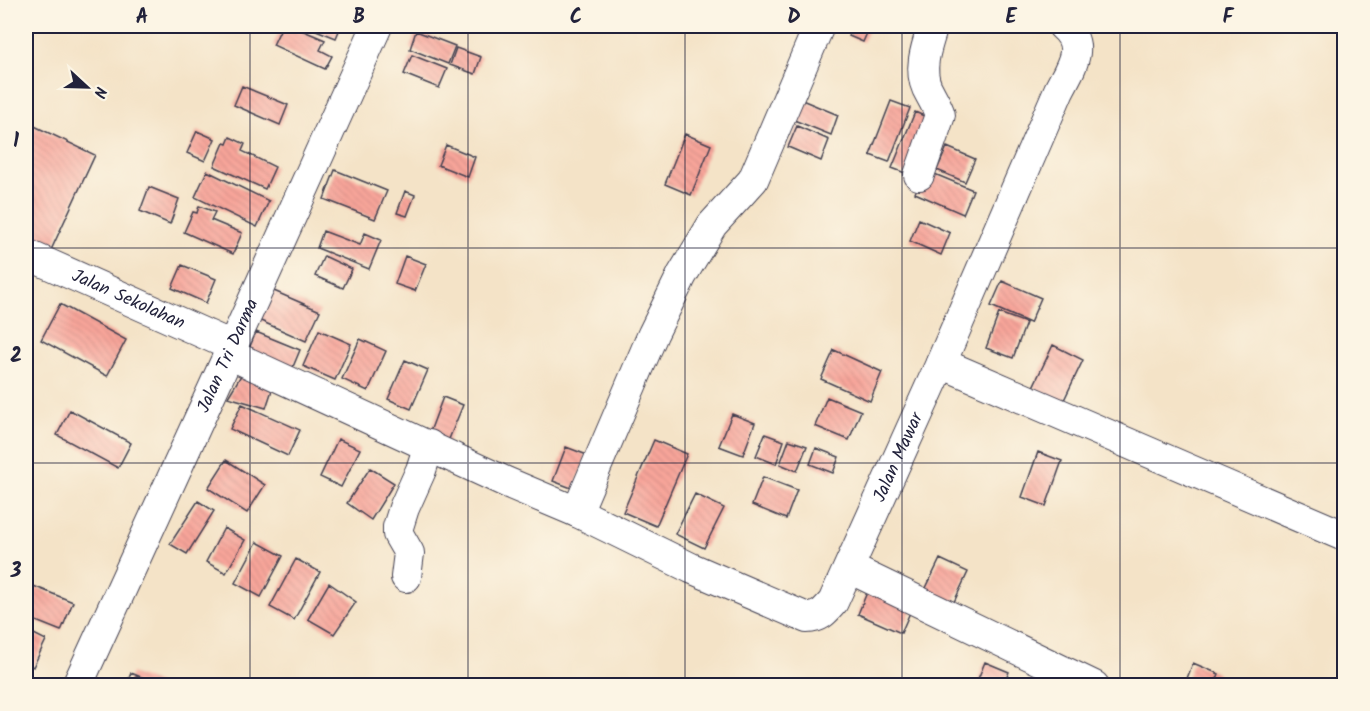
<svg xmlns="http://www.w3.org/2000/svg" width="1370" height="711" font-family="Kalam,sans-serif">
  <defs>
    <pattern id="building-back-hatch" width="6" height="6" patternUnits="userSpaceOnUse" patternTransform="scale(1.5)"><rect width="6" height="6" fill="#f8a59a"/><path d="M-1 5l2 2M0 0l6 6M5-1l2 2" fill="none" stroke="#d48e86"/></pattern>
  </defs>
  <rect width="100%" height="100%" fill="#fcf5e5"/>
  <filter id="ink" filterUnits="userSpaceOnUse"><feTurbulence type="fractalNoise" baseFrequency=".0167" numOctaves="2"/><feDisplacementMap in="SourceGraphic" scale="12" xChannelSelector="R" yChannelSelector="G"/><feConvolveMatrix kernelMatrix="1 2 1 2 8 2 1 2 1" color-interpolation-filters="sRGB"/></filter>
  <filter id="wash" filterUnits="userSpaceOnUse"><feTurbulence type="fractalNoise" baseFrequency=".008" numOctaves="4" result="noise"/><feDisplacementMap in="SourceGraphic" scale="24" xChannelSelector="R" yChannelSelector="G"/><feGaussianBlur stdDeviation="1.35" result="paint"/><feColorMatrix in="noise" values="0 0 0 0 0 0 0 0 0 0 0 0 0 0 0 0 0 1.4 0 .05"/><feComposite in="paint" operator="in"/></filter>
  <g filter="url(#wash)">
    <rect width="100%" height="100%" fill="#f4e3c7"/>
    <g id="blocks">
      <path fill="url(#building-back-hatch)" d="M 282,26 L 292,26 L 325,40 L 320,50 L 332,56 L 325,69 L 273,45 Z
        M 306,26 L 341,26 L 336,38 Z
        M 854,26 L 870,26 L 863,42 L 849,36 Z
        M 416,31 L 455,46 L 448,64 L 410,49 Z
        M 456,48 L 481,57 L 475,74 L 450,65 Z
        M 412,55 L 447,69 L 439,88 L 404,74 Z
        M 242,86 L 288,105 L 280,125 L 234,105 Z
        M 802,100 L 838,115 L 831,135 L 794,120 Z
        M 891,101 L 910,108 L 889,162 L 870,155 Z
        M 915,112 L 935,121 L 913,176 L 892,168 Z
        M 26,122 L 95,155 L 51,250 L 26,239 Z
        M 797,126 L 829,140 L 821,161 L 788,147 Z
        M 197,131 L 215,139 L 205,161 L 187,153 Z
        M 685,134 L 711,145 L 691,195 L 665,184 Z
        M 230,137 L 245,144 L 242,151 L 275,167 L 265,189 L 214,166 L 224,143 L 227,144 Z
        M 446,145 L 475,157 L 468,177 L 438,165 Z
        M 947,147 L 975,159 L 965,182 L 937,170 Z
        M 335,170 L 387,191 L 375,219 L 324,199 Z
        M 925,170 L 973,190 L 963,214 L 915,193 Z
        M 207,171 L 269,201 L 257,227 L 195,197 Z
        M 149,187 L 179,199 L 170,224 L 140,211 Z
        M 405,191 L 415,195 L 407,216 L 397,213 Z
        M 199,206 L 215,212 L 211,220 L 242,233 L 233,254 L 184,232 L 193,212 L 197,213 Z
        M 919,219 L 950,233 L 941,255 L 910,241 Z
        M 323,231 L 360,245 L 365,233 L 381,240 L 369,269 L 317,248 Z
        M 324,256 L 352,269 L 343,288 L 315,276 Z
        M 405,256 L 426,264 L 415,291 L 395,284 Z
        M 182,265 L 216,279 L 206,303 L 172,288 Z
        M 1002,281 L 1041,298 L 1030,323 L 991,306 Z
        M 267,288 L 320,311 L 306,341 L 254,318 Z
        M 60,304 L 126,340 L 107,376 L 41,340 Z
        M 999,313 L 1026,323 L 1013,358 L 986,348 Z
        M 319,330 L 351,344 L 335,380 L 303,366 Z
        M 256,332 L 300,350 L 290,374 L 246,356 Z
        M 360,339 L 386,351 L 368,391 L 342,379 Z
        M 1053,345 L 1083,360 L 1063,402 L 1033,387 Z
        M 834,350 L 882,372 L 870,401 L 821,379 Z
        M 405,360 L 428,370 L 411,409 L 388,399 Z
        M 243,372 L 273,387 L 266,408 L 228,397 Z
        M 443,397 L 463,405 L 447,444 L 428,437 Z
        M 827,397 L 861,411 L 849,440 L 815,426 Z
        M 242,404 L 300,430 L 288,456 L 230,429 Z
        M 70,410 L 131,443 L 118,468 L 57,435 Z
        M 732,414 L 755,423 L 743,455 L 719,446 Z
        M 765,434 L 784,441 L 776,464 L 756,456 Z
        M 338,439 L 360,449 L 341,487 L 320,477 Z
        M 654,440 L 687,454 L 656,526 L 623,512 Z
        M 789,440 L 807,446 L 797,471 L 780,464 Z
        M 566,447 L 587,455 L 574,489 L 553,481 Z
        M 816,448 L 839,457 L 833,473 L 810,464 Z
        M 1038,452 L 1062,461 L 1046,506 L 1022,497 Z
        M 226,460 L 265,485 L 247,513 L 208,488 Z
        M 370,468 L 394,483 L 371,520 L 347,503 Z
        M 763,477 L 797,490 L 786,519 L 752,505 Z
        M 695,494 L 724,508 L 704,548 L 675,534 Z
        M 198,501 L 214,511 L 187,554 L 170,544 Z
        M 224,528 L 245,540 L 226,573 L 206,562 Z
        M 257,542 L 283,556 L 261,597 L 235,583 Z
        M 296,559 L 320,572 L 294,620 L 270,607 Z
        M 940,559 L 968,572 L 953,604 L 925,590 Z
        M 26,583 L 73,602 L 61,631 L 26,617 Z
        M 329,583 L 356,602 L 334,634 L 308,619 Z
        M 868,590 L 912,608 L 901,633 L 858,614 Z
        M 26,630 L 46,640 L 33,667 L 26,663 Z
        M 985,662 L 1009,672 L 1003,686 L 975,686 Z
        M 1193,663 L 1219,674 L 1214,686 L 1184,686 Z
        M 131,673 L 161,685 L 161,686 L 126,686 Z"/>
    </g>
  </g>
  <g filter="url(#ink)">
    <use href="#blocks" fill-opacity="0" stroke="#423f50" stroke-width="1.5"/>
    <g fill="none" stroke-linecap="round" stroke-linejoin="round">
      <defs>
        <g id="minor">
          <path d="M 919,175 L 940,115 C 937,105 932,98 927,88 C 918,68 927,45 933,26"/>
          <path id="s1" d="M 26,254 L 232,346"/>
          <path id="s2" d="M 229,354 L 506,482 L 577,512 L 691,568 L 807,618 C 820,618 825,611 833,602 L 941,363 L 1059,90 C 1070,68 1087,46 1063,26"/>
          <path d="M 941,363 L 1344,536"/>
          <path d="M 577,512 L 653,334 L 682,275 L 712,225 L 753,180 L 819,26"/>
          <path d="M 849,568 L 1094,686"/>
          <path d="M 406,577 L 409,553 L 398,534 L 398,527 L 404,508 L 421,470 L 429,445"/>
          <path id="s3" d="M 77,686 L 229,354 L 377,26"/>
        </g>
      </defs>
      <use href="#minor" stroke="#423f50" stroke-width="32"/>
      <use href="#minor" stroke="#fff" stroke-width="30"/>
    </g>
  </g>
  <path fill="none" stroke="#22223b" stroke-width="1.5" stroke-opacity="0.55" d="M 250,26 L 250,686M 468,26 L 468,686M 685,26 L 685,686M 902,26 L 902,686M 1120,26 L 1120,686M 26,248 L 1344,248M 26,463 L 1344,463"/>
  <g text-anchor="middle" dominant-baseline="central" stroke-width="4.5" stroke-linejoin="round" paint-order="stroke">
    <g font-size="18" fill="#22223b" stroke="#fcf5e5">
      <text stroke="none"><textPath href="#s1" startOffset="112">Jalan Sekolahan</textPath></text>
      <text stroke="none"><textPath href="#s3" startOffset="363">Jalan Tri Darma</textPath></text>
      <text stroke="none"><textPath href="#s2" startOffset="826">Jalan Mawar</textPath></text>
    </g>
  </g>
  <rect width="1370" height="711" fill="none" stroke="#fcf5e5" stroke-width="66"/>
  <g transform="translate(87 87) rotate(112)" stroke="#fcf5e5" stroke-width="4.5" paint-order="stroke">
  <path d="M0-4.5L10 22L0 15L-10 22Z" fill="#22223b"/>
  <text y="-9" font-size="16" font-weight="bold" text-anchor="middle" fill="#22223b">N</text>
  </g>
  <rect x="33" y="33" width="1304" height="645" fill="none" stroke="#22223b" stroke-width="2"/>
  <g font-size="20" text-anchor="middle" font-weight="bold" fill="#22223b">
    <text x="142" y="23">A</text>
    <text x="359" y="23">B</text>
    <text x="576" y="23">C</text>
    <text x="794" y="23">D</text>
    <text x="1011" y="23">E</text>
    <text x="1228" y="23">F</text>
    <text x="16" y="147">1</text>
    <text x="16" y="362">2</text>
    <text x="16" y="577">3</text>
  </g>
</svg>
